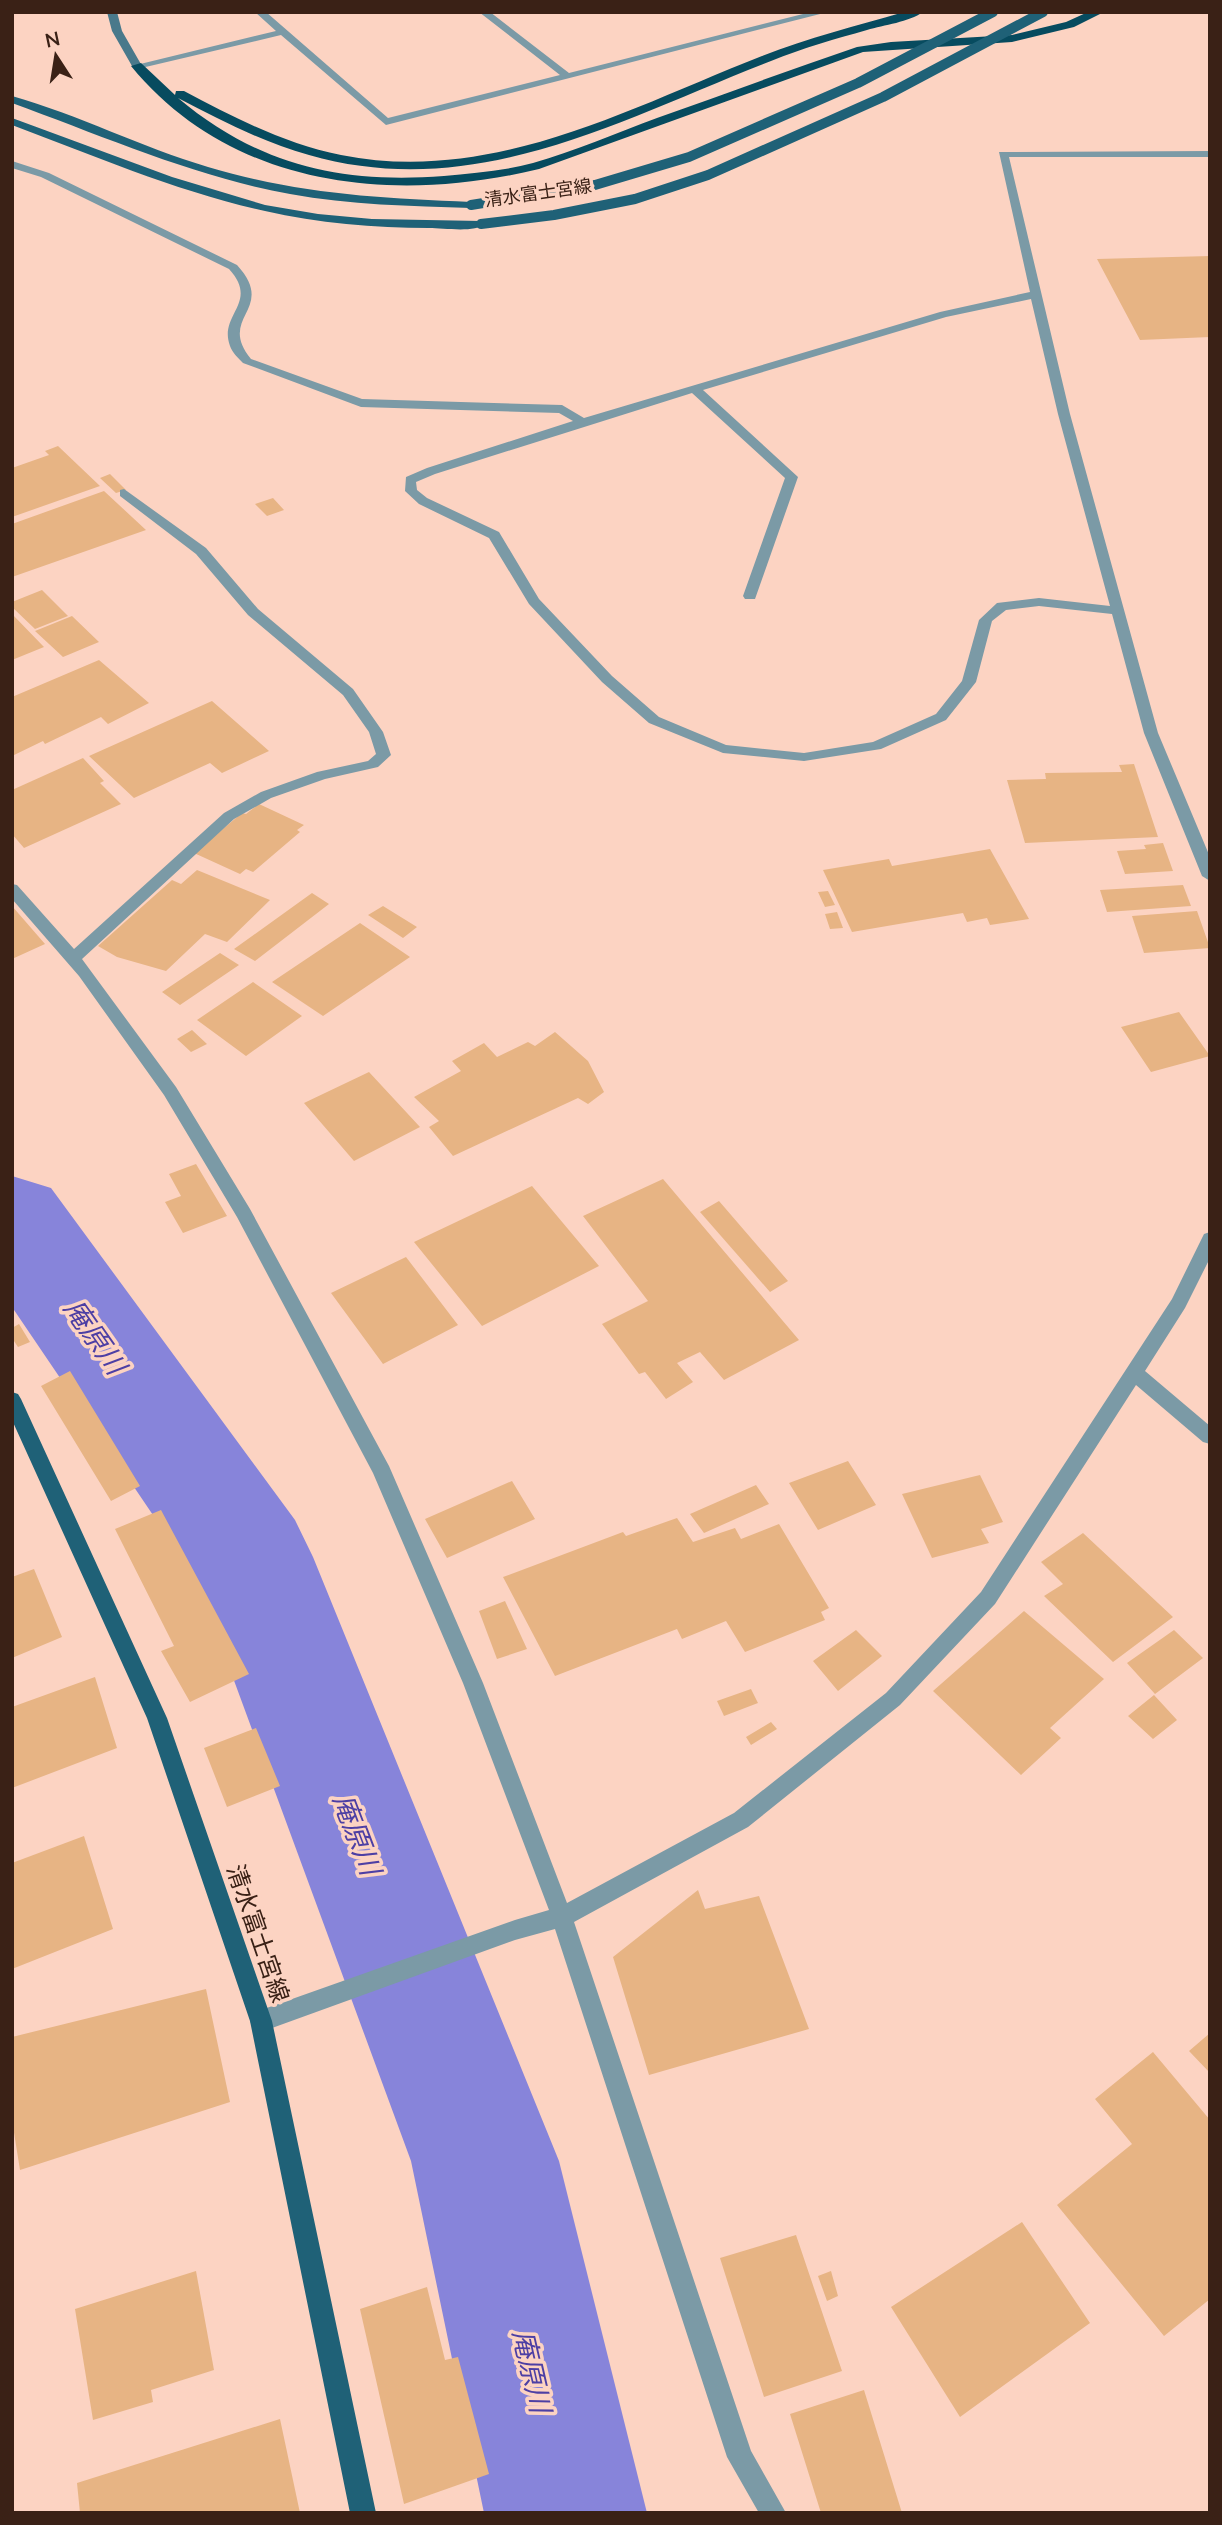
<svg xmlns="http://www.w3.org/2000/svg" width="1222" height="2525" font-family="Lato,'Noto Sans JP',sans-serif">
  <rect width="100%" height="100%" fill="#fcd3c2"/>
  <g fill="none" stroke-linecap="round" stroke-linejoin="round">
    <path fill="#8784da" fill-rule="evenodd" d="M 12,1176 L 51,1188 L 295,1520 L 313,1557 L 559,2161 L 647,2513 L 484,2513 L 411,2161 L 197,1580 L 12,1307 Z"/>
  </g>
  <path fill="#e7b484" d="M 1210,256 L 1210,337 L 1140,340 L 1097,259 Z
    M 58,446 L 100,486 L 12,517 L 12,468 L 49,455 L 45,451 Z
    M 110,474 L 126,490 L 116,493 L 100,478 Z
    M 104,491 L 146,530 L 12,577 L 12,524 Z
    M 273,498 L 284,510 L 267,516 L 255,504 Z
    M 42,590 L 68,616 L 35,629 L 12,607 L 12,602 Z
    M 12,614 L 44,647 L 12,660 Z
    M 72,616 L 99,642 L 63,657 L 35,631 Z
    M 99,660 L 149,703 L 108,724 L 101,717 L 45,744 L 43,741 L 12,756 L 12,697 Z
    M 212,701 L 269,751 L 222,773 L 210,763 L 134,798 L 89,756 Z
    M 83,758 L 104,781 L 100,783 L 121,804 L 24,848 L 12,834 L 12,790 Z
    M 1134,764 L 1158,837 L 1025,843 L 1007,780 L 1046,779 L 1045,773 L 1122,772 L 1119,765 Z
    M 259,804 L 304,825 L 297,830 L 300,832 L 253,872 L 246,869 L 240,874 L 194,853 L 242,813 L 246,814 Z
    M 1163,843 L 1173,871 L 1125,874 L 1117,851 L 1146,849 L 1144,845 Z
    M 990,849 L 1029,919 L 990,925 L 987,918 L 967,922 L 963,913 L 852,932 L 823,870 L 889,859 L 892,866 Z
    M 197,870 L 270,900 L 227,942 L 205,934 L 166,971 L 117,957 L 98,946 L 172,880 L 181,884 Z
    M 1183,885 L 1191,906 L 1107,912 L 1100,890 Z
    M 828,891 L 835,905 L 825,907 L 818,892 Z
    M 312,893 L 329,904 L 255,961 L 234,949 Z
    M 12,906 L 45,944 L 12,959 Z
    M 383,906 L 417,927 L 403,938 L 368,915 Z
    M 1197,911 L 1210,948 L 1144,953 L 1132,916 Z
    M 837,912 L 843,928 L 830,929 L 825,914 Z
    M 360,923 L 410,957 L 323,1016 L 272,982 Z
    M 220,953 L 239,965 L 180,1005 L 162,992 Z
    M 253,982 L 302,1016 L 246,1056 L 197,1020 Z
    M 1179,1012 L 1210,1056 L 1151,1072 L 1121,1027 Z
    M 192,1030 L 207,1044 L 191,1052 L 177,1039 Z
    M 555,1032 L 588,1061 L 604,1092 L 588,1104 L 578,1098 L 453,1156 L 429,1127 L 439,1121 L 414,1097 L 461,1071 L 452,1061 L 484,1043 L 497,1057 L 528,1042 L 535,1046 Z
    M 369,1072 L 420,1127 L 354,1161 L 304,1103 Z
    M 196,1164 L 227,1216 L 183,1233 L 165,1202 L 181,1196 L 169,1174 Z
    M 663,1179 L 799,1340 L 724,1380 L 700,1352 L 677,1363 L 693,1382 L 666,1399 L 645,1372 L 639,1374 L 602,1324 L 648,1301 L 583,1216 Z
    M 532,1186 L 599,1266 L 482,1326 L 414,1242 Z
    M 719,1201 L 788,1281 L 770,1292 L 700,1212 Z
    M 406,1257 L 458,1325 L 383,1364 L 331,1293 Z
    M 19,1324 L 30,1342 L 18,1347 L 12,1338 L 12,1328 Z
    M 70,1371 L 140,1486 L 111,1501 L 41,1386 Z
    M 848,1461 L 876,1505 L 818,1530 L 789,1483 Z
    M 980,1475 L 1003,1522 L 981,1529 L 989,1543 L 932,1558 L 902,1494 Z
    M 512,1481 L 535,1519 L 447,1558 L 425,1519 Z
    M 756,1485 L 769,1504 L 704,1533 L 690,1514 Z
    M 161,1510 L 249,1674 L 190,1702 L 161,1651 L 174,1646 L 115,1529 Z
    M 677,1518 L 693,1542 L 735,1528 L 741,1539 L 779,1524 L 829,1608 L 821,1612 L 825,1620 L 745,1652 L 726,1621 L 682,1639 L 677,1629 L 555,1676 L 503,1577 L 623,1532 L 626,1536 Z
    M 1083,1533 L 1173,1617 L 1113,1662 L 1044,1596 L 1063,1584 L 1041,1562 Z
    M 34,1569 L 62,1637 L 12,1658 L 12,1577 Z
    M 505,1601 L 527,1649 L 497,1659 L 479,1611 Z
    M 1024,1611 L 1104,1679 L 1050,1728 L 1061,1738 L 1021,1775 L 933,1691 Z
    M 856,1630 L 882,1656 L 838,1691 L 813,1661 Z
    M 1174,1630 L 1203,1658 L 1155,1694 L 1127,1663 Z
    M 95,1677 L 117,1748 L 12,1788 L 12,1707 Z
    M 751,1689 L 758,1703 L 724,1716 L 717,1701 Z
    M 1154,1695 L 1177,1720 L 1153,1739 L 1128,1716 Z
    M 771,1722 L 777,1729 L 751,1745 L 746,1737 Z
    M 256,1728 L 280,1786 L 227,1807 L 204,1748 Z
    M 84,1836 L 113,1929 L 12,1969 L 12,1863 Z
    M 698,1890 L 705,1909 L 759,1896 L 809,2029 L 649,2075 L 613,1957 Z
    M 206,1989 L 230,2102 L 20,2170 L 12,2120 L 12,2037 Z
    M 1210,2033 L 1210,2073 L 1189,2051 Z
    M 1153,2052 L 1210,2120 L 1210,2299 L 1164,2336 L 1057,2205 L 1132,2144 L 1095,2099 Z
    M 1022,2222 L 1090,2323 L 960,2417 L 891,2307 Z
    M 796,2235 L 842,2371 L 764,2397 L 720,2258 Z
    M 196,2271 L 214,2370 L 151,2390 L 153,2402 L 93,2420 L 75,2309 Z
    M 831,2271 L 838,2296 L 827,2301 L 818,2276 Z
    M 427,2287 L 445,2360 L 458,2357 L 489,2474 L 404,2504 L 360,2309 Z
    M 864,2390 L 902,2513 L 821,2513 L 790,2414 Z
    M 280,2419 L 300,2513 L 80,2513 L 77,2483 Z"/>
  <g fill="none" stroke-linecap="round" stroke-linejoin="round">
    <path fill="#7b9aa6" fill-rule="evenodd" d="M 255,12 L 266,12 L 388,118 L 560,75 L 479,12 L 490,12 L 569,73 L 811,12 L 828,12 L 386,125 L 281,35 L 137,69 L 132,66 L 276,31 Z
      M 1210,151 L 1210,157 L 1009,157 L 1070,414 L 1158,733 L 1210,857 L 1210,881 L 1202,876 L 1144,733 L 1112,614 L 1039,606 L 1006,610 L 992,621 L 976,682 L 946,720 L 881,749 L 804,761 L 723,753 L 649,723 L 602,682 L 529,604 L 489,538 L 419,504 L 405,491 L 406,477 L 427,468 L 573,421 L 559,413 L 361,407 L 243,363 C 238,358 232,352 230,346 C 218,314 260,303 229,269 L 41,177 L 12,168 L 12,161 L 49,173 L 237,265 C 278,310 216,316 251,359 L 362,399 L 562,405 L 584,418 L 940,312 L 1030,292 L 999,152 ZM 1031,299 L 1058,414 L 1110,606 L 1039,598 L 997,603 L 979,620 L 962,681 L 936,714 L 873,742 L 804,753 L 726,745 L 659,717 L 612,676 L 539,599 L 499,532 L 427,498 L 417,490 L 416,482 L 435,474 L 692,393 L 785,478 L 743,596 L 745,599 L 755,599 L 798,477 L 703,390 L 946,317 Z
      M 124,489 L 206,548 L 258,609 L 353,689 L 383,732 L 391,755 L 378,767 L 325,779 L 271,798 L 234,819 L 82,959 L 176,1087 L 250,1209 L 389,1466 L 483,1683 L 567,1903 L 734,1813 L 886,1693 L 981,1592 L 1172,1299 L 1204,1234 L 1210,1232 L 1210,1258 L 1185,1308 L 1145,1371 L 1210,1426 L 1210,1444 L 1203,1442 L 1136,1385 L 995,1604 L 900,1705 L 748,1827 L 574,1922 L 751,2451 L 786,2513 L 759,2513 L 727,2457 L 555,1929 L 515,1940 L 261,2032 L 253,2029 L 250,2021 L 253,2013 L 261,2010 L 515,1920 L 549,1910 L 463,1683 L 373,1473 L 237,1217 L 164,1095 L 79,976 L 12,899 L 12,884 L 17,885 L 74,949 L 224,813 L 261,792 L 317,772 L 368,761 L 376,754 L 369,732 L 343,695 L 248,615 L 196,554 L 120,496 L 120,490 Z"/>
    <path fill="#49798b" fill-rule="evenodd" d="M 107,12 L 117,12 L 122,31 L 142,66 L 140,68 L 132,66 L 112,31 Z"/>
    <path fill="#1f6177" fill-rule="evenodd" d="M 12,96 C 79,115 141,147 208,167 C 299,194 377,198 471,202 L 476,205 L 471,208 C 411,206 350,205 290,194 C 195,177 103,136 12,103 Z
      M 12,118 L 172,177 L 265,205 L 318,214 L 372,219 L 481,221 L 486,224 C 474,233 444,228 429,228 C 374,228 318,223 265,211 C 178,192 95,156 12,125 Z
      M 12,1392 L 18,1394 L 21,1399 L 167,1718 L 272,2021 L 376,2513 L 350,2513 L 250,2021 L 147,1718 L 12,1420 Z"/>
    <path fill="#074b5f" fill-rule="evenodd" d="M 904,12 L 923,12 C 909,22 884,25 867,30 C 835,39 803,48 771,61 C 621,119 476,203 309,155 C 262,142 220,120 178,98 C 258,165 340,184 444,176 C 473,173 504,171 533,163 C 575,151 616,133 657,118 C 724,94 790,70 857,47 L 891,42 L 1012,35 L 1066,22 L 1088,12 L 1104,12 L 1074,27 L 1012,42 L 863,52 L 539,169 C 394,204 232,189 131,66 L 141,63 L 175,95 L 176,91 L 184,91 C 235,118 285,144 341,155 C 491,185 627,109 762,56 C 808,38 856,26 904,12 Z"/>
    <path stroke="#1f6177" stroke-width="10" d="M 471,205 L 595,185 L 689,157 L 858,83 L 993,12
      M 481,224 L 554,215 L 635,199 L 708,175 L 883,97 L 1043,12"/>
  </g>
  <g text-anchor="middle" dominant-baseline="central" stroke-width="7" stroke-linejoin="round" paint-order="stroke">
    <g font-size="18" fill="#3a2116" stroke="#fcd3c2">
      <text transform="translate(538 192) rotate(-8)">清水富士宮線</text>
    </g>
    <g font-size="24" fill="#3a2116" stroke="#fcd3c2">
      <text transform="translate(259 1933) rotate(71)">清水富士宮線</text>
    </g>
    <g font-size="28" font-style="italic" fill="#4d3fa4" stroke="#fcd3c2">
      <text transform="translate(96 1336) rotate(55)">庵原川</text>
      <text transform="translate(358 1834) rotate(69)">庵原川</text>
      <text transform="translate(533 2371) rotate(77)">庵原川</text>
    </g>
  </g>
  <rect width="1222" height="2525" fill="none" stroke="#3a2116" stroke-width="28"/>
  <g transform="translate(56 56) rotate(348)" stroke="#fcd3c2" stroke-width="5" paint-order="stroke">
  <path d="M0-5L12 26L0 18L-12 26Z" fill="#3a2116"/>
  <text y="-10" font-size="19" font-weight="bold" text-anchor="middle" fill="#3a2116">N</text>
  </g>
</svg>
